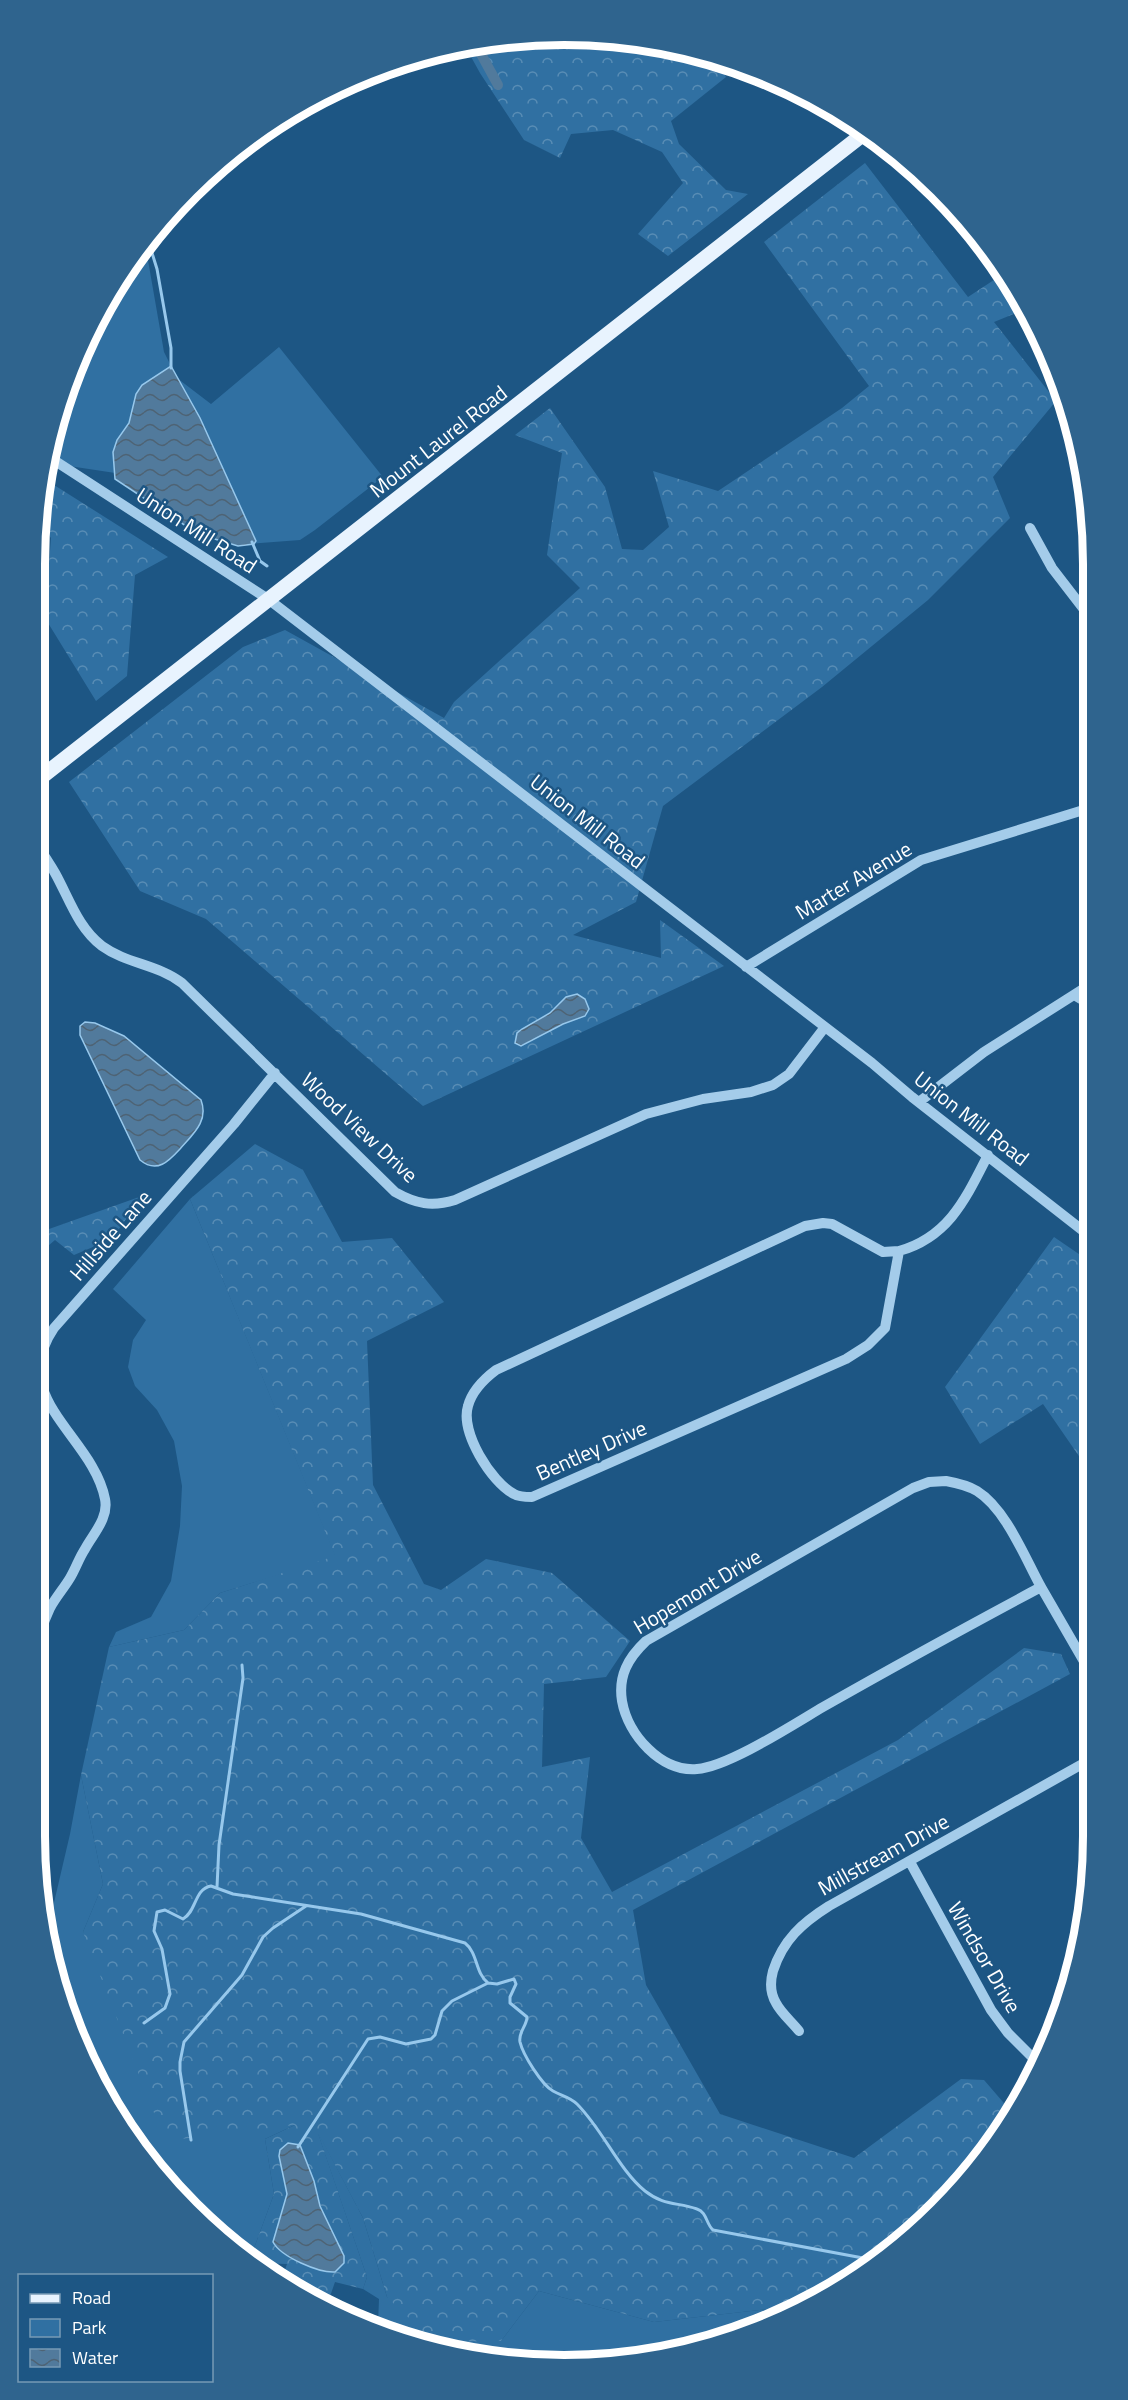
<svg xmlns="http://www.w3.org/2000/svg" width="1128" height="2400" font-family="'Titillium Web',sans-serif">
  <defs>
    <pattern id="forest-crowns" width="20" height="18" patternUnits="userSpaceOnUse" patternTransform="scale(1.5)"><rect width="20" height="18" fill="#3070a2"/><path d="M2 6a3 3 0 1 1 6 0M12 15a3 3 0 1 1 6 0" fill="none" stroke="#598db5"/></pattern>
    <pattern id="water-waves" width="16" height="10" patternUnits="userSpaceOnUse" patternTransform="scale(1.5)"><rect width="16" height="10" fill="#517a9c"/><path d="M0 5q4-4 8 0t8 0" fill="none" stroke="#4e6374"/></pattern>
  </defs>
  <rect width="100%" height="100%" fill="#1d5684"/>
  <path fill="#3070a2" d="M 145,243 L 164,352 L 177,378 L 211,404 L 279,347 L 383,477 L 315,530 L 300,540 L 248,544 L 135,476 L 69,466 L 47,452 L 75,361 L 124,270 Z
    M 190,1199 L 336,1557 L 220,1593 L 184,1630 L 109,1647 L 116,1632 L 151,1617 L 171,1581 L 180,1526 L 182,1486 L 174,1441 L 157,1410 L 135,1386 L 128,1367 L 133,1340 L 146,1320 L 113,1289 Z
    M 81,1775 L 103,1884 L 83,1932 L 297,2124 L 265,2139 L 274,2194 L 250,2259 L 215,2234 L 144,2159 L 63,2007 L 49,1924 L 70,1834 Z
    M 316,2128 L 363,2218 L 387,2297 L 501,2341 L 539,2291 L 654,2322 L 769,2309 L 790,2313 L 667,2351 L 624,2349 L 539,2358 L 460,2355 L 378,2324 L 379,2299 L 363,2289 L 367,2277 Z"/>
  <path fill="url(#forest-crowns)" d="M 564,35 L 668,45 L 716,59 L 726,77 L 671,121 L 679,144 L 726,190 L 748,194 L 668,256 L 638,234 L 683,183 L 662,152 L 613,130 L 571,134 L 560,158 L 524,140 L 480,73 L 464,44 Z
    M 865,163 L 968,297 L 1003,274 L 1038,335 L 1016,313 L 994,322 L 1056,401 L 993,477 L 1010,518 L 928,600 L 822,687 L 663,806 L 636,902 L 573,935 L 661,958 L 660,920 L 724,966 L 423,1106 L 206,919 L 140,891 L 69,782 L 243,647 L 285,630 L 444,718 L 454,702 L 580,588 L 547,555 L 562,453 L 515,435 L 550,408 L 605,487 L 622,549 L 643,550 L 669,527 L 653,471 L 718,491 L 842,408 L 869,386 L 764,242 Z
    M 43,478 L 168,557 L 135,575 L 127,676 L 96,701 L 45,618 L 51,538 L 39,522 Z
    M 255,1144 L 303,1170 L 342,1242 L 392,1238 L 444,1302 L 367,1341 L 373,1485 L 424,1584 L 441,1590 L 486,1559 L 552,1573 L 630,1641 L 606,1677 L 544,1684 L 542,1767 L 590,1757 L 581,1838 L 612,1892 L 898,1740 L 1024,1648 L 1061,1654 L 1070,1674 L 633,1910 L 646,1985 L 720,2114 L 854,2158 L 961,2079 L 984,2080 L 1009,2109 L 962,2185 L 886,2256 L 799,2311 L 790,2313 L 769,2309 L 654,2322 L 539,2291 L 501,2341 L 433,2342 L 387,2297 L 363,2218 L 318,2133 L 367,2277 L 363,2289 L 335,2282 L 327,2305 L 299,2294 L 281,2281 L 287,2264 L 255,2263 L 250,2259 L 274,2194 L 265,2139 L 295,2125 L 165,2141 L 83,1932 L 103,1884 L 81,1775 L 109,1647 L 184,1630 L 220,1593 L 335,1556 L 190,1199 Z
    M 142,1196 L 112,1239 L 74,1255 L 55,1240 L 35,1257 L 35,1234 Z
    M 1054,1237 L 1092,1263 L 1092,1475 L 1043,1404 L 980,1444 L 945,1387 Z"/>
  <path fill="url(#water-waves)" stroke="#97c8ec" stroke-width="1.5" d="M 171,366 L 200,418 L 256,541 L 254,544 L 238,546 L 198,534 L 115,479 L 113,452 L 117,440 L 129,423 L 136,394 L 142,385 Z
    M 577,994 L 585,999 L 589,1009 L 585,1016 L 563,1024 L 521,1046 L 515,1043 L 517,1033 L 522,1029 L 550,1013 L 566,997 Z
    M 85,1022 L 95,1023 L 124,1036 L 201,1100 C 209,1121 193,1134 180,1149 C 169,1161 157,1174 140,1160 L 80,1035 L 80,1026 Z
    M 288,2143 L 300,2145 L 314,2181 L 320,2206 L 344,2256 L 344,2263 L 335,2272 C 319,2273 281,2257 273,2242 L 287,2194 L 279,2156 L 280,2150 Z"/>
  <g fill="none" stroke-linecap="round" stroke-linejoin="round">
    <path stroke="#97c8ec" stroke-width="3" d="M 148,240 L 157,269 L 171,348 L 171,368
      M 252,542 L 260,561 L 267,566
      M 217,1887 L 219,1845 L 243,1678 L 242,1665
      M 144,2023 L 165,2008 L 170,1994 L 162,1949 L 154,1931 L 157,1912 L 165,1910 L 183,1919 C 197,1911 194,1889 211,1886 L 233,1894 L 361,1914 L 465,1943 C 478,1953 475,1973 488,1983
      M 191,2140 L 180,2071 L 180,2062 L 184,2042 L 242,1975 L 263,1937 L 273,1928 L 306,1906
      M 298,2147 L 368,2039 L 380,2037 L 406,2044 L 431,2039 L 435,2035 L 442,2011 L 452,2001 L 488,1983 L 497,1984 L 514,1979 L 516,1984 L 510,1997 L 510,2003 L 527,2017 C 527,2026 518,2032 520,2042 C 523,2055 542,2085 553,2091 C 562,2096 570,2097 577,2104 C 603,2130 619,2170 645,2191 C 664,2206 677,2202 697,2209 C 707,2212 706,2224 713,2230 L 879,2261"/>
    <path stroke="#517a9c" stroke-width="10" d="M 475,43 L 498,85"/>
    <path stroke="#a4ccea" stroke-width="10" d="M 46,455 L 268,599 L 872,1063 L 912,1097 L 1091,1237
      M 1030,528 L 1052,568 L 1089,616
      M 35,842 C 42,852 49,862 55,873 C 69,898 78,928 102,946 C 127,964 157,964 182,983 L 395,1192 C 416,1204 432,1207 455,1200 L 646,1114 L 703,1099 L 751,1092 L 773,1085 L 789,1074 L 825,1027
      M 746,967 L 921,860 L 1090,808
      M 1074,995 L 1091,1005
      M 919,1102 L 984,1052 L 1091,984
      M 823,1223 L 832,1224 L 883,1252 L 899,1251 L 885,1328 L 868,1345 L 846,1359 L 532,1497 C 526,1497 519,1497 514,1494 C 491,1482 460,1432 468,1406 C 472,1391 484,1379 496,1370 L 805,1226 Z
      M 899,1251 C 949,1237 966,1198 988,1155
      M 946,1481 C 957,1483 967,1485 977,1491 C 1006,1509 1025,1558 1041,1587 C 968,1626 895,1666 823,1707 C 794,1724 728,1767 697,1769 C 661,1772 628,1735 622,1701 C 618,1676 628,1658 646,1641 L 913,1488 L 929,1482 Z
      M 1041,1587 L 1093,1677
      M 35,1665 C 37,1646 41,1626 50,1608 C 56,1597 64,1588 70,1578 C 76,1568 79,1558 85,1549 C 93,1534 109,1518 105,1499 C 93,1436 6,1398 54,1328 L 234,1124 L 275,1073
      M 910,1862 L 991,2010 L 1008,2033 L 1038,2063
      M 799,2031 C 792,2022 781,2013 776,2003 C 770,1993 770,1982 773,1971 C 783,1940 802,1923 829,1906 L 1093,1758
      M 583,2359 L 615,2356 L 646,2357"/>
    <path stroke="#e8f3fe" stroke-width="15" d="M 35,782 L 866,132"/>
  </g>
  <g text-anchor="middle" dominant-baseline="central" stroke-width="5" stroke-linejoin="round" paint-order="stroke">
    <g font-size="21" fill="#fff" stroke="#1d5684">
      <text transform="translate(438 441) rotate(-38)">Mount Laurel Road</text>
      <text transform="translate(197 530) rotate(33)">Union Mill Road</text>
      <text transform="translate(588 821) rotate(38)">Union Mill Road</text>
      <text transform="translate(853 880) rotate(-31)">Marter Avenue</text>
      <text transform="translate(972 1118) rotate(38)">Union Mill Road</text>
      <text transform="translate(360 1127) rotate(43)">Wood View Drive</text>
      <text transform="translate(110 1235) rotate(-49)">Hillside Lane</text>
      <text transform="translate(591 1450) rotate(-24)">Bentley Drive</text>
      <text transform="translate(697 1591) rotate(-31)">Hopemont Drive</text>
      <text transform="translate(883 1854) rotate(-29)">Millstream Drive</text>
      <text transform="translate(985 1957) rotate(60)">Windsor Drive</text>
    </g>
  </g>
  <path d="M0 0H1128V2400H0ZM564 45H564A519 519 0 0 1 1083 564V1836A519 519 0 0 1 564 2355H564A519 519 0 0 1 45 1836V564A519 519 0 0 1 564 45Z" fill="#2f648e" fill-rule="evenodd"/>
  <path fill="none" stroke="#fff" stroke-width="8" d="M564 45H564A519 519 0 0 1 1083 564V1836A519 519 0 0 1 564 2355H564A519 519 0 0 1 45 1836V564A519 519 0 0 1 564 45Z"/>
  <rect x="18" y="2274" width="195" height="108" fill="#1d5684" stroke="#779ab5" stroke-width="1.5"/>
  <rect x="30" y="2294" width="30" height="9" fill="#e8f3fe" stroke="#779ab5" stroke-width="1.5"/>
  <text x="72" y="2304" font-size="18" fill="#ffffff">Road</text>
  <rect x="30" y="2319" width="30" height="18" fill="#3070a2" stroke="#779ab5" stroke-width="1.5"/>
  <text x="72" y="2334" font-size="18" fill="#ffffff">Park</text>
  <rect x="30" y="2349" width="30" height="18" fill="url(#water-waves)" stroke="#779ab5" stroke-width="1.5"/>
  <text x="72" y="2364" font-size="18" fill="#ffffff">Water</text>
</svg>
